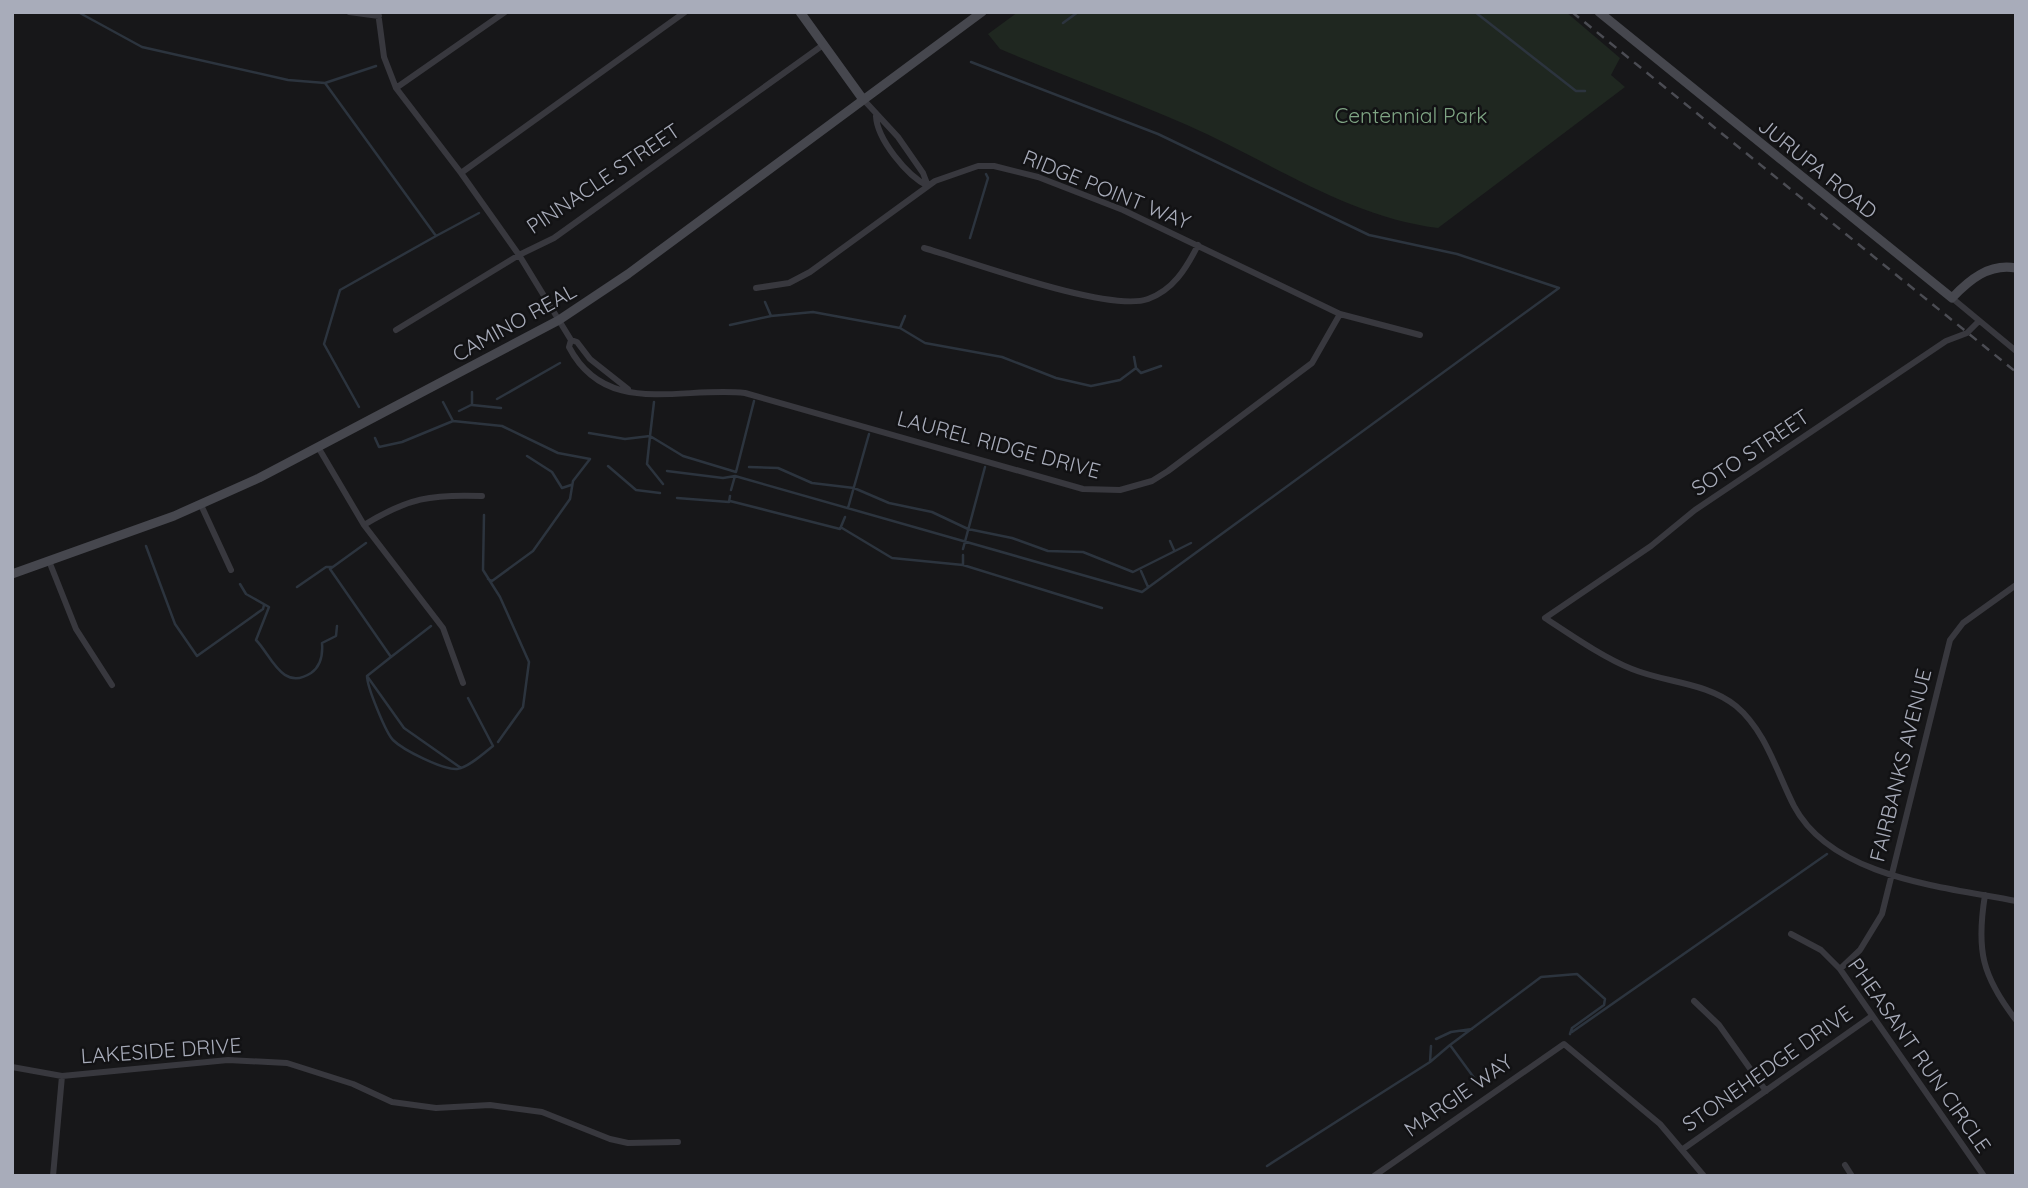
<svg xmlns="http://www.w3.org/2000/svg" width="2028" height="1188" font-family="Quicksand,sans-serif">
  <rect width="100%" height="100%" fill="#171719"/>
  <path fill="#1f2720" d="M 1018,12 L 1566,12 L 1620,58 L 1611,75 L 1625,87 L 1438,228 C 1348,217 1269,161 1187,125 C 1126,98 1062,75 1000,49 L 988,34 Z"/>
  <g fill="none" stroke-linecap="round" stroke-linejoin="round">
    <path stroke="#2c343e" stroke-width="2.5" d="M 78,12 L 142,47 L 288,80 L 325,83 L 376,66
      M 1475,12 L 1576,91 L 1585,91
      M 1063,23 L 1078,12
      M 325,83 L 436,236 L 479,213
      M 970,238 L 988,178 L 986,174
      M 771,316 L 813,312 L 900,328 L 925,343 L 1002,357 L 1056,378 L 1091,386 L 1120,380 L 1136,368 L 1141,373 L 1161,366
      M 730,325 L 771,316 L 765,302
      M 900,328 L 905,316
      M 1134,357 L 1136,368
      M 472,392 L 472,405 L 501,408
      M 497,399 L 560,363
      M 443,402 L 453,421
      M 359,407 L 324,344 L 340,290 L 436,236
      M 459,411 L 471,405
      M 589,433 L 625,439 L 650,436 L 654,402
      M 375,438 L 379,447 L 402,442 L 453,421 L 502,426 L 558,453 L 590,459 L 573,481 L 570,499 L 533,551 L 492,581 L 488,579
      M 527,456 L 552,472 L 562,488 L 571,485
      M 608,466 L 636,490 L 660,493
      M 749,467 L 778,468 L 812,483 L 854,488 L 889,503 L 932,512 L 968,529 L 1012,538 L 1048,551 L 1083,552 L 1133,572 L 1191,543
      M 667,471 L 723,478 L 735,476
      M 663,484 L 647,464 L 650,436 L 683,456 L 736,472 L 754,401
      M 731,490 L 735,476 L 1142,592 L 1559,288 L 1457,254 L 1369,235 L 1158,134 L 971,62
      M 677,498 L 729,502 L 730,496
      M 730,501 L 840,529 L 845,517
      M 848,508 L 869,434
      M 484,515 L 483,570 L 500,597 L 529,662 L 523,707 L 498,742
      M 842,528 L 892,558 L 963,565 L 1102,608
      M 1170,541 L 1174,550
      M 366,543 L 330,569 L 391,657 L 367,676 L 404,728 L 461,768
      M 146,546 L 175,624 L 197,656 L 263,609 L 264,605
      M 963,549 L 985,467
      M 963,555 L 963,565
      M 1141,571 L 1148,587
      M 240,584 L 246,594 L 269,607 L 256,640 C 271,655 282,692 311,673 C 321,666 323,655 322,643 L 336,636 L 337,626
      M 297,587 L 326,567 L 332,567
      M 391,657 L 431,626
      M 367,676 C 367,687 386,733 393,740 C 403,750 443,770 457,769 C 468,768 484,753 493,746 L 468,698
      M 1572,1032 L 1827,854
      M 1436,1039 L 1451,1032 L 1472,1029
      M 1430,1062 L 1431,1046
      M 1480,1086 L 1450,1045 L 1541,977 L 1577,974 L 1605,999 L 1604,1005 L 1572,1028 L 1570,1034
      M 1267,1166 L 1430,1062 L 1450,1045"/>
    <path stroke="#38383e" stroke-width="6" d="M 349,12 L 379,16
      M 378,12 L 384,57 L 396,88 L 461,173 L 519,255 L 571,340 L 577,342 L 590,359 L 628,389
      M 396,88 L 505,12
      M 862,98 L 898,137 L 923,173 L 928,186
      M 876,116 C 877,139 907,176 928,186
      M 461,173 L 685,12
      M 924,248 C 969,261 1109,313 1148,299 C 1173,290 1186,269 1198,245
      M 756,288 L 789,283 L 810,272 L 935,181 L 978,166 L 994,166 L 1038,177 L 1123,210 L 1340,314 L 1420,335
      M 1952,298 L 2016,351
      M 1979,321 L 1967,333 L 1946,341 L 1695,510 L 1651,546 L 1545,618 C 1571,635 1604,658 1632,669 C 1666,683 1706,682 1736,706 C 1766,731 1777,773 1794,806 C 1832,878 1945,887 2016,901
      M 396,330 L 519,255 L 554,238 L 823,45
      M 571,340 L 569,347 C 606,418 681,386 745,393 L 1083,489 L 1120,490 L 1152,481 L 1168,471 L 1312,363 L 1340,314
      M 318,447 L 364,525 L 443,628 L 463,683
      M 201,505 L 231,570
      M 364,525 C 408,498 431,494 482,496
      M 49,561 L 76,629 L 112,685
      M 1985,895 C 1976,950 1982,976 2016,1020
      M 1791,934 L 1821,950 L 1840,969 L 1984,1176
      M 1840,969 L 1860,950 L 1882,914 L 1950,640 L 1963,623 L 2016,585
      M 1694,1001 L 1719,1025 L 1766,1091
      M 12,1067 L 62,1076 L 228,1060 L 287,1063 L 353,1084 L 392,1102 L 436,1108 L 490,1105 L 542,1112 L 610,1139 L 628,1143 L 678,1142
      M 1683,1149 L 1872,1016
      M 1845,1165 L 1852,1176
      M 53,1176 L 62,1076
      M 1374,1176 L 1564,1044 L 1660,1124 L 1704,1176"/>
    <path stroke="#46474e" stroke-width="9" d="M 800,12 L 862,98
      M 1599,12 L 1952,298 C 1969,280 1989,263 2016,268
      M 12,574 L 174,516 L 259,478 L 559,320 L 628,274 L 982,12"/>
    <path stroke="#4b4c53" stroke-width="2.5" stroke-dasharray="9 7" stroke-linecap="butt" d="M 1572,12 L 2016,372"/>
  </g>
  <g text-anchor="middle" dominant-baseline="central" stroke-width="5" stroke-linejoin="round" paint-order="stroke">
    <g font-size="21" fill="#7fa584" stroke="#121214">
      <text x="1411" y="115">Centennial Park</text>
    </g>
    <g font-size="21" fill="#a8acba" stroke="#121214">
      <text transform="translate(1818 168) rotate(39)">JURUPA ROAD</text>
      <text transform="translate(603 178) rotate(-34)">PINNACLE STREET</text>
      <text transform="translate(1107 189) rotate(22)">RIDGE POINT WAY</text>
      <text transform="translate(514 322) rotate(-29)">CAMINO REAL</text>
      <text transform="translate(999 444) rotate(15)">LAUREL RIDGE DRIVE</text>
      <text transform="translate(1750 452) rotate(-34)">SOTO STREET</text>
      <text transform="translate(1900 765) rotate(-76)">FAIRBANKS AVENUE</text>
      <text transform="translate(161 1050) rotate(-4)">LAKESIDE DRIVE</text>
      <text transform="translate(1920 1055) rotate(55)">PHEASANT RUN CIRCLE</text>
      <text transform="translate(1767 1068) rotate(-35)">STONEHEDGE DRIVE</text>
      <text transform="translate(1458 1095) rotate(-35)">MARGIE WAY</text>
    </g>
  </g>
  <rect width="2028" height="1188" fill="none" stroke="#a8acba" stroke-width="28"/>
</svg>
